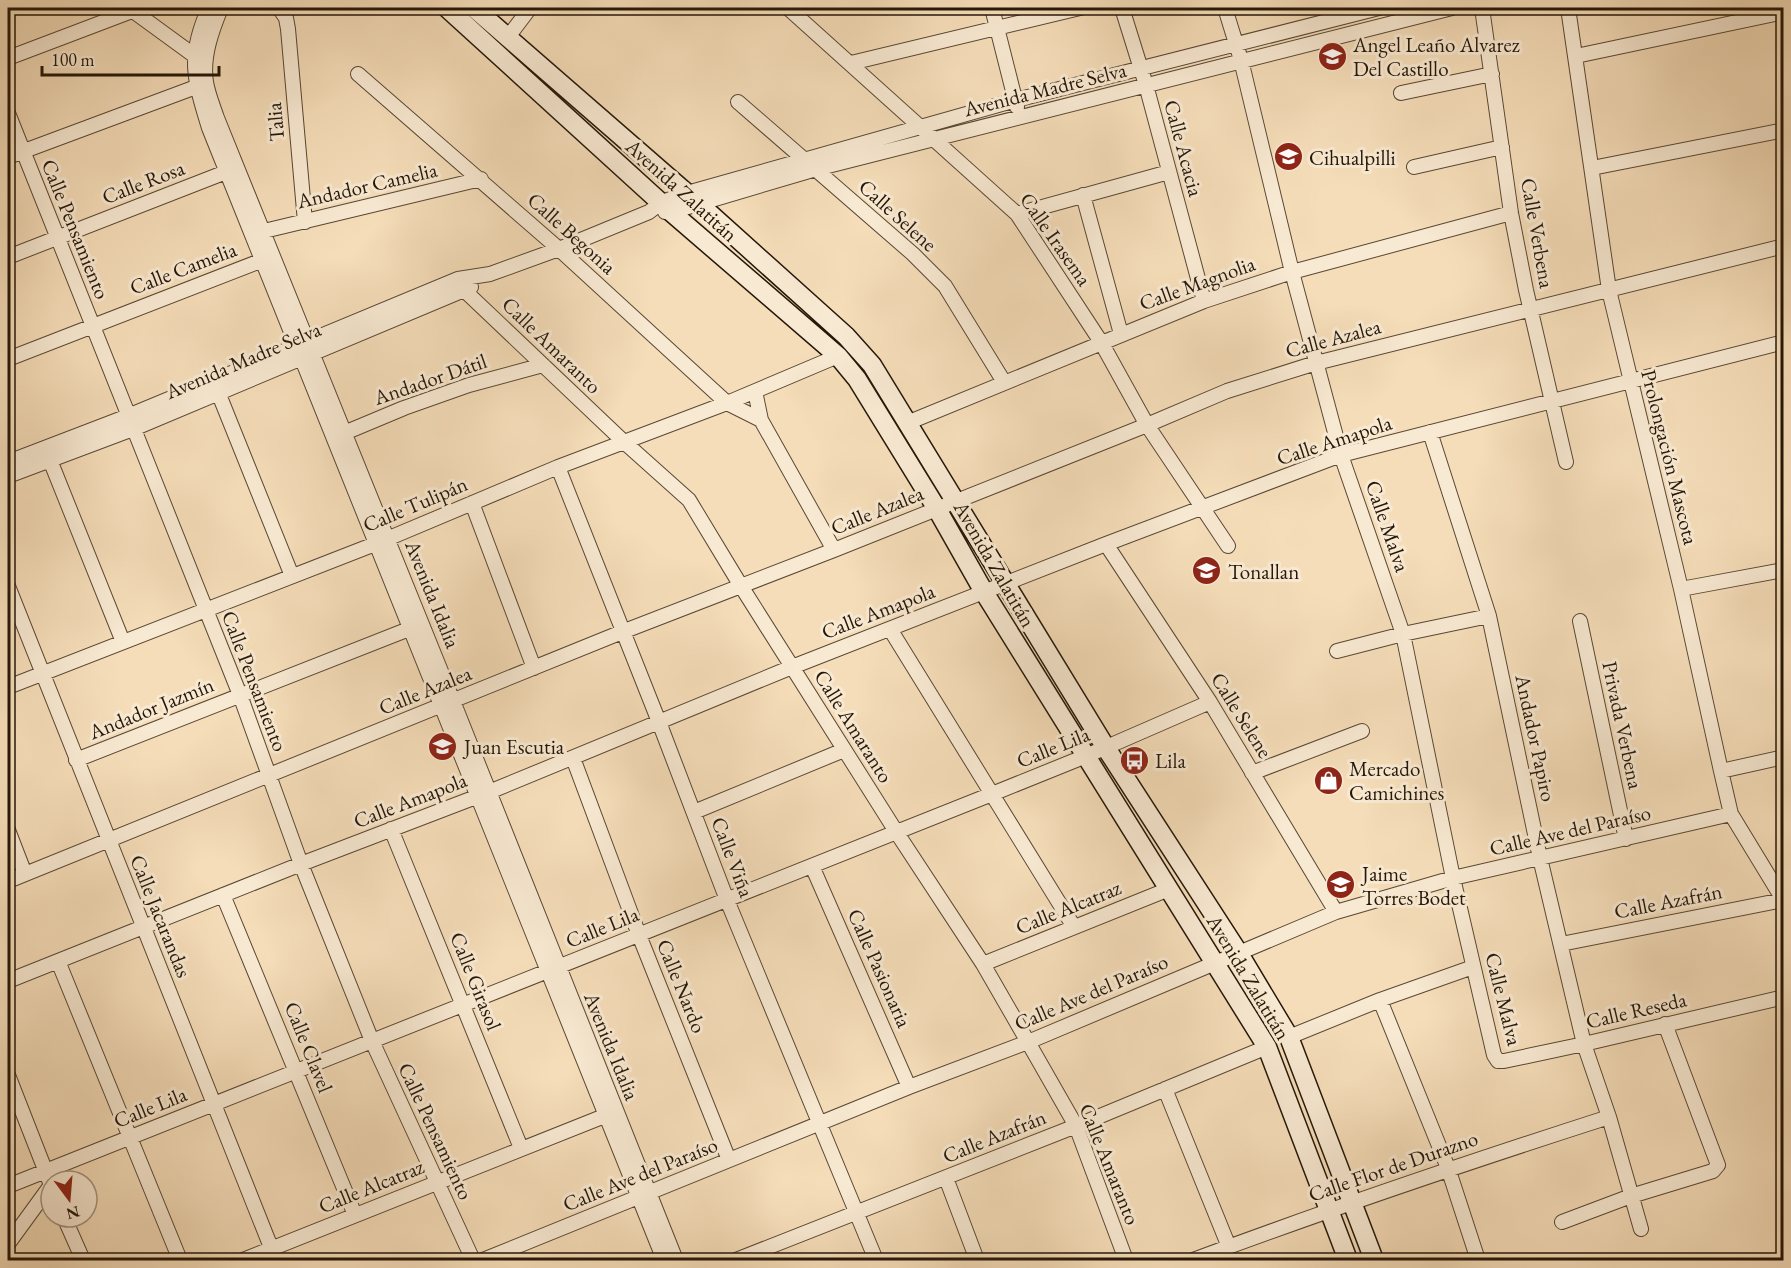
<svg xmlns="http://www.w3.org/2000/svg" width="1791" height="1268" font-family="'EB Garamond',serif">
  <rect width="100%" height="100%" fill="#f5ddb9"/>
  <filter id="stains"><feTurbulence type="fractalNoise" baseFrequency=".00333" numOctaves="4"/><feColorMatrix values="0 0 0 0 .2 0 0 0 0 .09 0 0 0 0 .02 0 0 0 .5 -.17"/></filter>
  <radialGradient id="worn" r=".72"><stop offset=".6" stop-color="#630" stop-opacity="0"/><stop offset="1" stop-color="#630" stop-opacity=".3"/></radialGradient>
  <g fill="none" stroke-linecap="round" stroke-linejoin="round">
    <defs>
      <path id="street" d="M 129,8 L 199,59
        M 209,8 C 187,56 194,79 209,128 L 664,1260
        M 221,8 C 212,30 202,57 206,82 C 208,94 213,106 217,118 L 453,701 L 676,1260
        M 279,8 L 286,18 L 288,29 L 305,222
        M 788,8 L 1017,214 L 1101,342 L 1147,425 L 1228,546
        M 992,8 L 1017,107
        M 1122,8 L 1146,85 L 1204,301
        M 1225,8 L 1241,60 L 1292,272 L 1341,455 L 1403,634 L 1453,878 L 1494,1055 L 1498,1061 L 1504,1061 L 1584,1044 L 1784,997
        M 1482,8 L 1511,213 L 1526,290 L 1566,462
        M 1568,8 L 1609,290 L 1681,589 L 1721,771 L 1731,814 L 1784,901
        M 508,37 L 530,8
        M 1576,56 L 1784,12
        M 8,58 L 132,11
        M 851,63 L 1080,8
        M 358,74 L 559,249 L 727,403 L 761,420 L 834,550
        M 1401,93 L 1492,74
        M 738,102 L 913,254 L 945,286 L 1004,382
        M 8,113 L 240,695 L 301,864 L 372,1041 L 473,1260
        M 8,157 L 204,84
        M 1414,167 L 1502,147
        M 1592,168 L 1784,130
        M 1083,195 L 1121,334
        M 665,212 L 671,212 L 816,169 L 1452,8
        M 1017,214 L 1169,172
        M 264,231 L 481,179
        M 8,257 L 226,172
        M 458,279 L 465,291 L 623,441 L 689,500 L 741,586 L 897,833 L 983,964 L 1028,1042 L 1076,1126 L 1126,1260
        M 8,359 L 268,258
        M 755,391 L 761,420
        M 218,392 L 292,576
        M 907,423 L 1204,301 L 1292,272 L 1511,213
        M 1430,432 L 1489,616 L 1540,858 L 1584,1044 L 1609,1117 L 1641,1229
        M 337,436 L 404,408 L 469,385 L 543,365
        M 50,460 L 123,642
        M 8,462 L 128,416 L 458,279 L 490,274 L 559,249 L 649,212 L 662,202 L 687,193 L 1016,100 L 1379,8
        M 558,467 L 659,722 L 727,900 L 876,1260
        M 8,476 L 133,429 L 471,287
        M 472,503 L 534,668
        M 1106,544 L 1210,702 L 1336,912
        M 8,586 L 276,1260
        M 1681,589 L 1784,570
        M 1580,621 L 1626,839
        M 890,629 L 1074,927
        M 1337,651 L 1403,634 L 1489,616
        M 8,687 L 375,544 L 558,467 L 727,403 L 838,356
        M 573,758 L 639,935 L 729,1160
        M 76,760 L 409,629
        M 1721,771 L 1784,757
        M 1252,773 L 1362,731
        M 694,812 L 844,750
        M 391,829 L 521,1148
        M 8,830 L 25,874
        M 812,866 L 909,1087
        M 8,881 L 622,632 L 834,550 L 1147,425 L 1227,391 L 1316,363 L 1784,246
        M 223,895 L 355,1215
        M 1561,944 L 1783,900
        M 58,961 L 180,1260
        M 983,964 L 1169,889
        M 8,981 L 301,864 L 489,792 L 792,667 L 1106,544 L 1341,455 L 1784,342
        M 1380,1000 L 1448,1168 L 1478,1260
        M 1289,1037 L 1380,1000 L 1473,967
        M 8,1075 L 51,1185
        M 1165,1089 L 1229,1247
        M 946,1178 L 977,1260
        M 8,1186 L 992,794 L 1086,756 L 1210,702
        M 64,1217 L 83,1260
        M 1562,1222 L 1631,1196 L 1713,1171 L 1718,1165 L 1665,1024
        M 8,1244 L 51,1185
        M 243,1260 L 612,1113
        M 483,1260 L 909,1087 L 1028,1042 L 1336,912 L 1453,878 L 1731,814
        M 736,1260 L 1076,1126 L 1267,1047
        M 1193,1260 C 1330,1209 1469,1162 1609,1117"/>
      <path id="secondary" d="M 447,8 L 671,212 L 838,356 L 857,379 L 937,509 L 984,592 L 1267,1047 L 1348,1260
        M 474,8 L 698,203 L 846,336 L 872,365 L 1106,748 L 1238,952 L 1289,1037 L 1374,1260"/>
    </defs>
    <use href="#street" stroke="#594834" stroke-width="16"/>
    <use href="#secondary" stroke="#251708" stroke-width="21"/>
    <use href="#street" stroke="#f8e9d2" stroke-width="14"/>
    <use href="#secondary" stroke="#f8e9d2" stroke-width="18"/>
  </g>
  <defs>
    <symbol id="school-disc" viewBox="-11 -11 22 22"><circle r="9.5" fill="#8f2418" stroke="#f8e9d2"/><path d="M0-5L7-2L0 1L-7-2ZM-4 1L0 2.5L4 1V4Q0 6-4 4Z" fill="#fff"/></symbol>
    <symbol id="bus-disc" viewBox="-11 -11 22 22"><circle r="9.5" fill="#8f2418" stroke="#f8e9d2"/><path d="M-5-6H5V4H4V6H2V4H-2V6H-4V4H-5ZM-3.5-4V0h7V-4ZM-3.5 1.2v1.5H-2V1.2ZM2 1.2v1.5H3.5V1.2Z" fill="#fff"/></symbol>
    <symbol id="shop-disc" viewBox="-11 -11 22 22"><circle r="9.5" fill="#8f2418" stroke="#f8e9d2"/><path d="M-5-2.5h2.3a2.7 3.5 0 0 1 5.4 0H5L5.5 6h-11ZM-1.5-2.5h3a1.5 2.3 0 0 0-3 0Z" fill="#fff"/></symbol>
  </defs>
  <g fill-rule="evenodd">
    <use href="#school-disc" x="1316" y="40" width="33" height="33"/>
    <use href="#school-disc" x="1272" y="140" width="33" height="33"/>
    <use href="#school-disc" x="1190" y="554" width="33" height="33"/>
    <use href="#school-disc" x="426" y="730" width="33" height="33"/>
    <use href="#bus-disc" x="1118" y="744" width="33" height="33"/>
    <use href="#shop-disc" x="1312" y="764" width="33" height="33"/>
    <use href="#school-disc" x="1324" y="868" width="33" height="33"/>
  </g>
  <g text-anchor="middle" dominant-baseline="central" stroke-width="6" stroke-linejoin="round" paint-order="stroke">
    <g font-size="21" fill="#251708" stroke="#f8e9d2" text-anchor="start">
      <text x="1353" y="44">Angel Leaño Alvarez<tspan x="1353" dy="24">Del Castillo</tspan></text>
      <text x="1309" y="157">Cihualpilli</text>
      <text x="1228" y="571">Tonallan</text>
      <text x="464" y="746">Juan Escutia</text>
      <text x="1155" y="760">Lila</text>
      <text x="1349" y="768">Mercado<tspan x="1349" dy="24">Camichines</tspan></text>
      <text x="1362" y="873">Jaime<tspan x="1362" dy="24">Torres Bodet</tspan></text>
    </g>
    <g font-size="21" fill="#251708" stroke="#f8e9d2">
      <text transform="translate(1045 89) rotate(-14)">Avenida Madre Selva</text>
      <text transform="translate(275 122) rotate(-95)">Talia</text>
      <text transform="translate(1184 148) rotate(75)">Calle Acacia</text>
      <text transform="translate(143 182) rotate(-21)">Calle Rosa</text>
      <text transform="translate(367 185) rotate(-13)">Andador Camelia</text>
      <text transform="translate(682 190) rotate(42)">Avenida Zalatitán</text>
      <text transform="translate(898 215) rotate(42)">Calle Selene</text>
      <text transform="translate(76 229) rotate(68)">Calle Pensamiento</text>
      <text transform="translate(572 233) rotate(42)">Calle Begonia</text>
      <text transform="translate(1538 233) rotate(80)">Calle Verbena</text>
      <text transform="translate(1056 239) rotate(55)">Calle Irasema</text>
      <text transform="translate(183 268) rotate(-21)">Calle Camelia</text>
      <text transform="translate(1197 283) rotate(-20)">Calle Magnolia</text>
      <text transform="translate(1333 338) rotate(-15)">Calle Azalea</text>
      <text transform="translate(552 345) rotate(44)">Calle Amaranto</text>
      <text transform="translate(243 360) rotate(-23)">Avenida Madre Selva</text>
      <text transform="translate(430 379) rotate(-19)">Andador Dátil</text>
      <text transform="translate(1334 440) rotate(-18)">Calle Amapola</text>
      <text transform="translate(1670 457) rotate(76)">Prolongación Mascota</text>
      <text transform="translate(415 504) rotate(-23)">Calle Tulipán</text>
      <text transform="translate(877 510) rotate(-22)">Calle Azalea</text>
      <text transform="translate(1388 526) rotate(71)">Calle Malva</text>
      <text transform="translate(995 564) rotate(60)">Avenida Zalatitán</text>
      <text transform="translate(433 594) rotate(68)">Avenida Idalia</text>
      <text transform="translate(878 611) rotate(-21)">Calle Amapola</text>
      <text transform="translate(255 681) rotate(69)">Calle Pensamiento</text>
      <text transform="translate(425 690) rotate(-22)">Calle Azalea</text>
      <text transform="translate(151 708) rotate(-22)">Andador Jazmín</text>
      <text transform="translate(1242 715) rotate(58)">Calle Selene</text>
      <text transform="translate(1623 725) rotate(78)">Privada Verbena</text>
      <text transform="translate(854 726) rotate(58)">Calle Amaranto</text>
      <text transform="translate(1536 738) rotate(78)">Andador Papiro</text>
      <text transform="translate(1053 747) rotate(-22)">Calle Lila</text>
      <text transform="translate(410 800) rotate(-21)">Calle Amapola</text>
      <text transform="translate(1570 830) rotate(-13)">Calle Ave del Paraíso</text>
      <text transform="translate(733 857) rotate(69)">Calle Viña</text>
      <text transform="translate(1668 901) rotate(-11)">Calle Azafrán</text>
      <text transform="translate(1068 907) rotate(-22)">Calle Alcatraz</text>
      <text transform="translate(161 916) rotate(68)">Calle Jacarandas</text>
      <text transform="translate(602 927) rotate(-22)">Calle Lila</text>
      <text transform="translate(880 968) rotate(66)">Calle Pasionaria</text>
      <text transform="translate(1249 977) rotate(59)">Avenida Zalatitán</text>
      <text transform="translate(476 981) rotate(68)">Calle Girasol</text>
      <text transform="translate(682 986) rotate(68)">Calle Nardo</text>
      <text transform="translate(1091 992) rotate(-23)">Calle Ave del Paraíso</text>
      <text transform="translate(1504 999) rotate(76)">Calle Malva</text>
      <text transform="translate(1636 1010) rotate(-13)">Calle Reseda</text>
      <text transform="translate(612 1046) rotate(68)">Avenida Idalia</text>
      <text transform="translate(309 1047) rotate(68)">Calle Clavel</text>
      <text transform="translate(150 1107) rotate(-22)">Calle Lila</text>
      <text transform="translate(436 1131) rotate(65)">Calle Pensamiento</text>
      <text transform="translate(994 1136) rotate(-22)">Calle Azafrán</text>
      <text transform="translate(1110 1164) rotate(68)">Calle Amaranto</text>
      <text transform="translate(1393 1166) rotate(-19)">Calle Flor de Durazno</text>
      <text transform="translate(640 1174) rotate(-22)">Calle Ave del Paraíso</text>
      <text transform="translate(371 1186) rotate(-22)">Calle Alcatraz</text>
    </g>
  </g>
  <rect width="1791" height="1268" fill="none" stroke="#f5ddb9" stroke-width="30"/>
  <rect x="9" y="9" width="1773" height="1250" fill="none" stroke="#251708" stroke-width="3"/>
  <rect x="15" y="15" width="1761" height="1238" fill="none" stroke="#251708" stroke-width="1.5"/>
  <g transform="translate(69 1199) rotate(164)"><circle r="28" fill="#f8e9d2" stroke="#a49581" stroke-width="1.5"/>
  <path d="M0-4.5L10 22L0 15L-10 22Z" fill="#8f2418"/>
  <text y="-9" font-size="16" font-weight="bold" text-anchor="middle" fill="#251708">N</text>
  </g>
  <path d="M42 66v9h177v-9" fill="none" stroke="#251708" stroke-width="3"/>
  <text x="51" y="66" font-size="18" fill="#251708" stroke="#f8e9d2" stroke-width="4.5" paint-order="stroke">100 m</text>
  <rect width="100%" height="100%" filter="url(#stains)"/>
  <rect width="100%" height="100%" fill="url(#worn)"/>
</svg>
